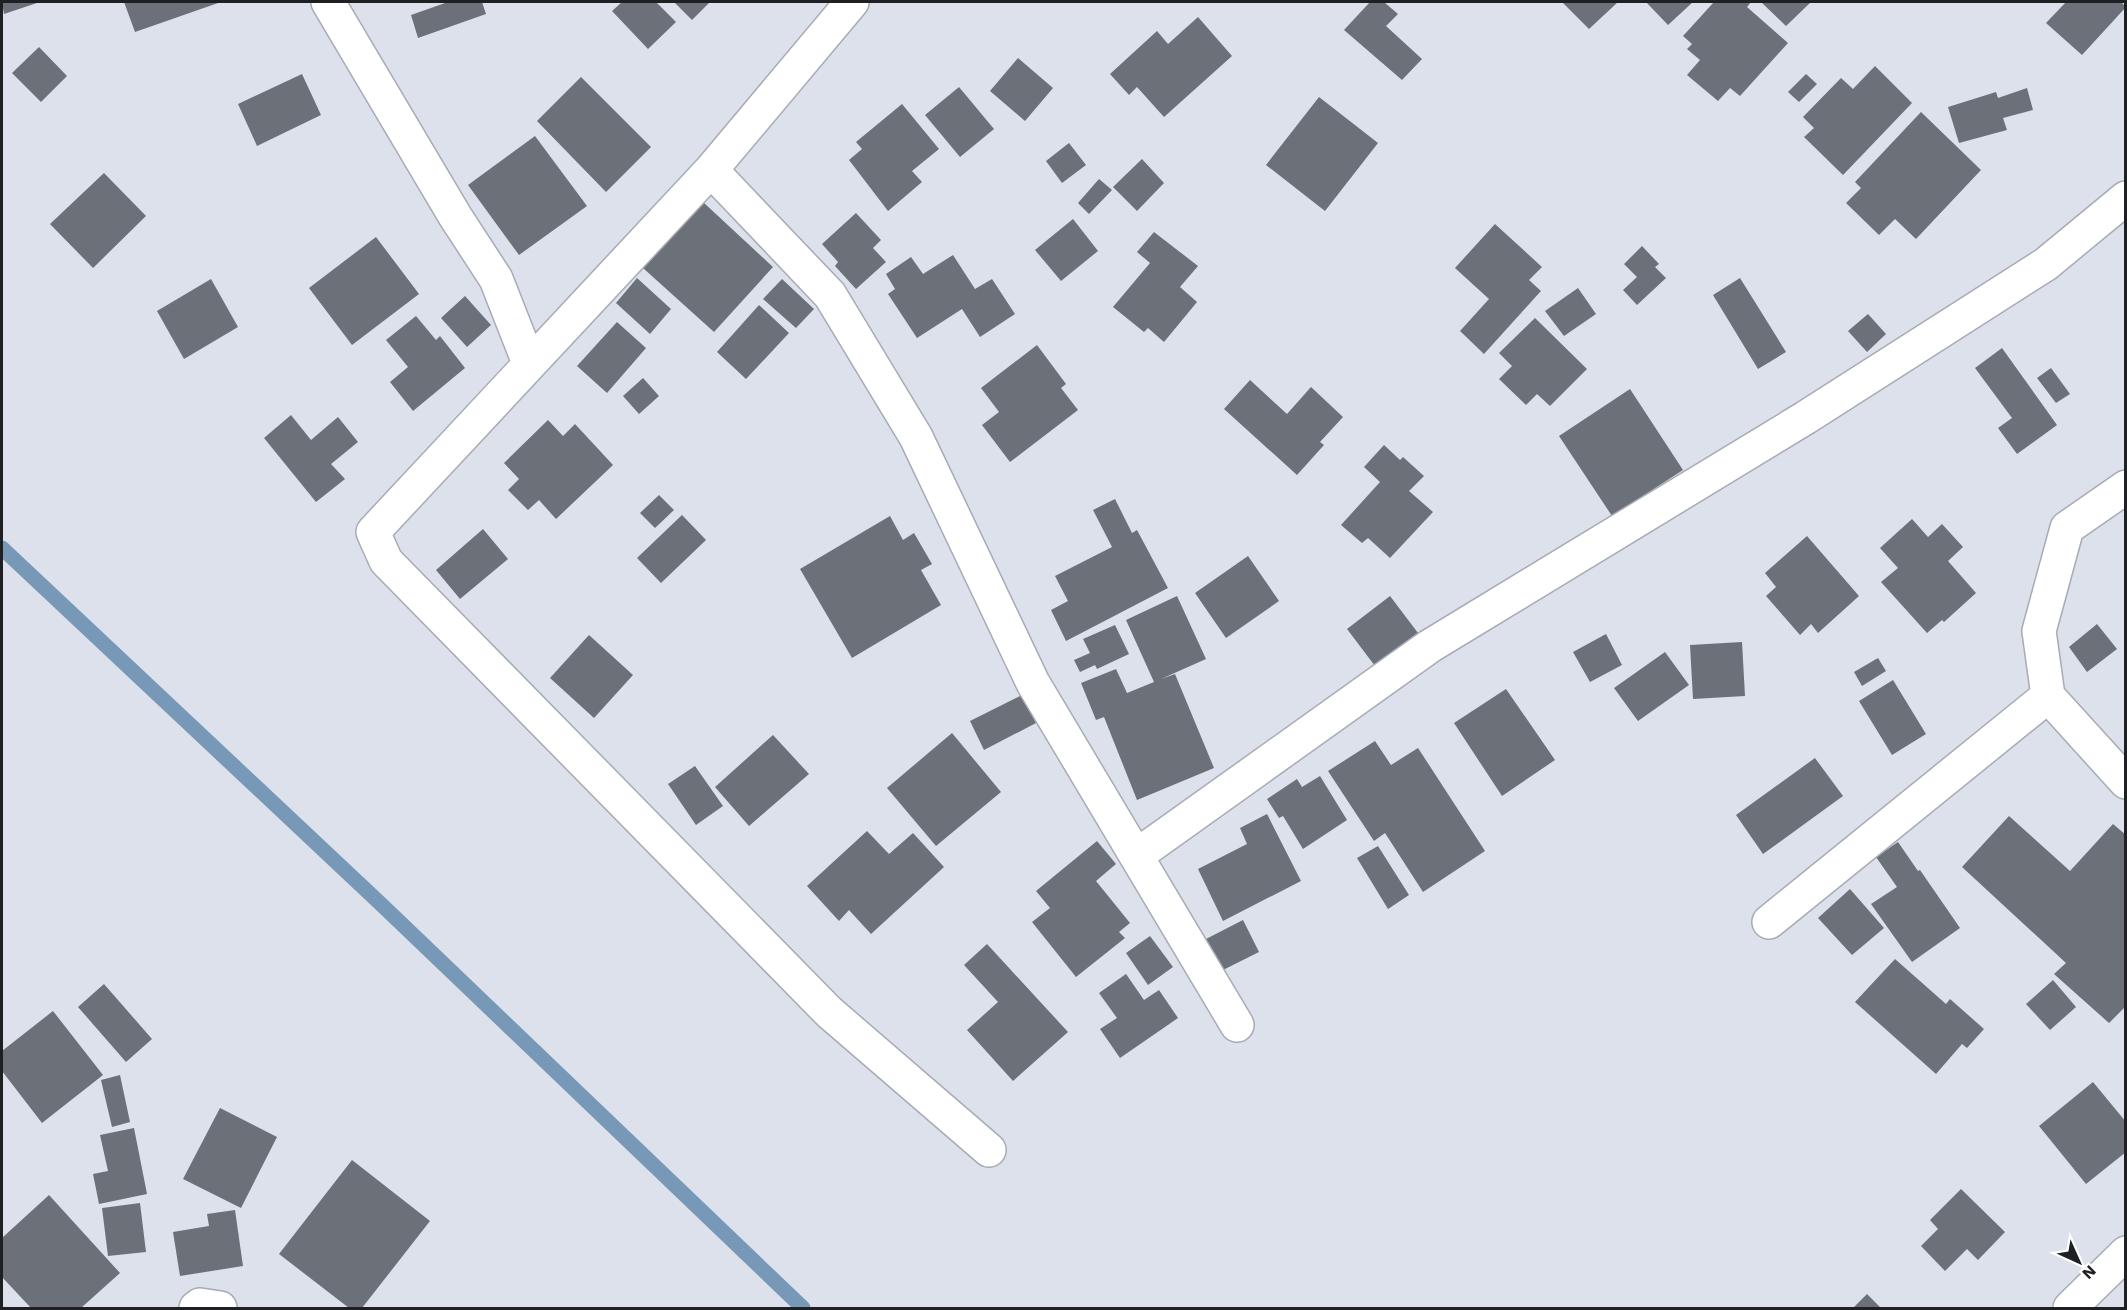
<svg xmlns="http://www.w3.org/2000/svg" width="2127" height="1310" font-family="'Work Sans',sans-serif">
  <rect width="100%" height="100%" fill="#dce1ec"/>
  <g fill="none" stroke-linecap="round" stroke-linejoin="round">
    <path stroke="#7798b6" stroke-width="15" d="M 2,548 L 384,907 L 803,1308"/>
  </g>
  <path fill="#6b7079" d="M 2,2 L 40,2 L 4,14 Z
    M 124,2 L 221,2 L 135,32 Z
    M 448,2 L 482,2 L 486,14 L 418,38 L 411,15 Z
    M 622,2 L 656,2 L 676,22 L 648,49 L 612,11 Z
    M 674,2 L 710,2 L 692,20 Z
    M 1370,2 L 1384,2 L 1398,14 L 1386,26 L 1422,59 L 1402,80 L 1344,30 Z
    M 1562,2 L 1618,2 L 1589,29 Z
    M 1646,2 L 1693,2 L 1668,25 Z
    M 1714,2 L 1751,2 L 1747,7 L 1788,43 L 1740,96 L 1730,88 L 1718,101 L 1687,75 L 1700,60 L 1687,49 L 1692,44 L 1683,36 Z
    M 1761,2 L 1811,2 L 1786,26 Z
    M 2066,2 L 2121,2 L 2126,7 L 2082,55 L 2046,23 Z
    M 1198,17 L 1232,56 L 1164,117 L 1137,87 L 1129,95 L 1110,74 L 1157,31 L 1168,44 Z
    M 39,47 L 67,76 L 41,102 L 12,73 Z
    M 1018,58 L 1053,88 L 1025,121 L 990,91 Z
    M 1875,66 L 1912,103 L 1843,175 L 1804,137 L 1814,128 L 1803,117 L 1841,78 L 1853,89 Z
    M 302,74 L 321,115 L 257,146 L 238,104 Z
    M 1806,74 L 1817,84 L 1799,102 L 1788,92 Z
    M 581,77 L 651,147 L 606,192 L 537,121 Z
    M 959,87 L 994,129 L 960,157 L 925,115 Z
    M 2027,88 L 2033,110 L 2003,118 L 2007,130 L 1959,143 L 1948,107 L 1996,92 L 1998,98 Z
    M 1319,97 L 1378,143 L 1325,211 L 1266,165 Z
    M 902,104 L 939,149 L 912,171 L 922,182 L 888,211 L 849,160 L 862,149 L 856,142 Z
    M 1921,112 L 1981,170 L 1916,239 L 1895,219 L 1879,235 L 1846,203 L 1861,188 L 1855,182 Z
    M 535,136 L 587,206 L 519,255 L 468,185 Z
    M 1069,143 L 1086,165 L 1062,183 L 1046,161 Z
    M 1142,159 L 1164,183 L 1137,211 L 1113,187 Z
    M 104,173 L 146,216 L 93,268 L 50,224 Z
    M 1099,179 L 1112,190 L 1089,214 L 1078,203 Z
    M 703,202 L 773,267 L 714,332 L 643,268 Z
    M 856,213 L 881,240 L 873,248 L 886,262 L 856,289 L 835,266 L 838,262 L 822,244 Z
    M 1073,219 L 1098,251 L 1061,281 L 1035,250 Z
    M 1495,224 L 1542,267 L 1529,280 L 1541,291 L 1484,354 L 1460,331 L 1489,299 L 1455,268 Z
    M 1154,232 L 1198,266 L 1180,287 L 1197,302 L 1164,342 L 1148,328 L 1144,332 L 1113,307 L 1150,263 L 1137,252 Z
    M 376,237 L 419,294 L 352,345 L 309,288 Z
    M 1642,246 L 1659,264 L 1655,267 L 1666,278 L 1637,305 L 1623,290 L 1637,277 L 1624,264 Z
    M 953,255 L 975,289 L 992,279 L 1015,314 L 980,337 L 962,309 L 917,338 L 888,294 L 895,289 L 886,274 L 911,257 L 923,274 Z
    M 637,278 L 671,309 L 650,334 L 616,303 Z
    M 1740,278 L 1786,352 L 1758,369 L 1713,295 Z
    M 211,279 L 238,327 L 184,359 L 157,311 Z
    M 782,279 L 814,309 L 796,328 L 763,299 Z
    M 1578,288 L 1596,314 L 1564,336 L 1545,311 Z
    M 465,296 L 491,325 L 467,347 L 441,318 Z
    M 759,305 L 789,333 L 746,379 L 717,352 Z
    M 1868,314 L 1886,334 L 1867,352 L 1848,331 Z
    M 416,316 L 436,340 L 440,336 L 465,368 L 413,411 L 390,382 L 408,367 L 386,340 Z
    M 1535,318 L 1587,369 L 1550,406 L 1537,394 L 1526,405 L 1499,379 L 1512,366 L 1499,353 Z
    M 617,322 L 646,348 L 607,393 L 577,366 Z
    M 1037,345 L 1066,384 L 1061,388 L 1078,410 L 1010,462 L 982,425 L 999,412 L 981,388 Z
    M 2002,348 L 2057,425 L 2017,454 L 1998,428 L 2012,418 L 1975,368 Z
    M 2051,368 L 2070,394 L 2056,403 L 2037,378 Z
    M 643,378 L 659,396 L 639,414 L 623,396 Z
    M 1250,380 L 1287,414 L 1311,387 L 1343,417 L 1320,442 L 1324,445 L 1297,475 L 1224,409 Z
    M 1630,389 L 1683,470 L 1612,516 L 1559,436 Z
    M 291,415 L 311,440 L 338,417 L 358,442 L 331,464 L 345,479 L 316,502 L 264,438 Z
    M 548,420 L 563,436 L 575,424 L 613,465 L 556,519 L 539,500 L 528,510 L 508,490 L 519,479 L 504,463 Z
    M 1384,445 L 1400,460 L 1403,457 L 1424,476 L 1409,491 L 1433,512 L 1390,558 L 1368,538 L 1362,543 L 1341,525 L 1380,482 L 1364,467 Z
    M 659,495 L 674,510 L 655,528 L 640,513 Z
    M 1115,499 L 1132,533 L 1137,530 L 1168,588 L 1066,641 L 1051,610 L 1068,601 L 1055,576 L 1112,547 L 1093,510 Z
    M 682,515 L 706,540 L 661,583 L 637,558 Z
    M 890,516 L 903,540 L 914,533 L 932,564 L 921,570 L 941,605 L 852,658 L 800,569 Z
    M 1912,519 L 1928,537 L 1942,524 L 1963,547 L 1948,561 L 1976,593 L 1944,622 L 1942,620 L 1927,633 L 1881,582 L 1898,568 L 1880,548 Z
    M 483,529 L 508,559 L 460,599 L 436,570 Z
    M 1807,536 L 1859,596 L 1818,633 L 1811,624 L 1800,635 L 1766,596 L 1776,587 L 1765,573 Z
    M 1248,556 L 1279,601 L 1226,638 L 1195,593 Z
    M 1177,596 L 1206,659 L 1161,679 L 1175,674 L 1214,768 L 1137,800 L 1104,717 L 1096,720 L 1081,683 L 1116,669 L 1127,693 L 1154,682 L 1126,620 Z
    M 1390,596 L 1418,633 L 1375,666 L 1347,629 Z
    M 2097,624 L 2117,649 L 2087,672 L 2069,647 Z
    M 1115,625 L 1129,654 L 1097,669 L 1095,665 L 1080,672 L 1074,660 L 1090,653 L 1083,639 Z
    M 1606,634 L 1622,665 L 1590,682 L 1573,652 Z
    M 589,635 L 633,675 L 594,718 L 550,678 Z
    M 1742,642 L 1745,696 L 1693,699 L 1690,645 Z
    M 1665,652 L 1689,685 L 1638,721 L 1614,688 Z
    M 1878,658 L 1886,671 L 1862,686 L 1854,672 Z
    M 1893,680 L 1926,734 L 1892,755 L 1859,701 Z
    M 1506,689 L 1555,760 L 1502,796 L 1454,723 Z
    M 1022,695 L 1036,723 L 984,750 L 970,721 Z
    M 952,733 L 1001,792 L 936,846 L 887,788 Z
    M 773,735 L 809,774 L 749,826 L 715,787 Z
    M 1375,741 L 1391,765 L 1418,748 L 1485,851 L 1423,892 L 1385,833 L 1374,841 L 1328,771 Z
    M 1815,758 L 1843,796 L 1763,854 L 1736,815 Z
    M 695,766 L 723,806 L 696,825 L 668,784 Z
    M 1320,776 L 1347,820 L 1303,849 L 1283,816 L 1279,818 L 1267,799 L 1297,779 L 1302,787 Z
    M 1267,814 L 1301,881 L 1223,921 L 1198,869 L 1247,844 L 1240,828 Z
    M 2009,816 L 2070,871 L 2113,824 L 2126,835 L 2126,1006 L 2109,1023 L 2054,974 L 2066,963 L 1962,867 Z
    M 867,831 L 889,854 L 913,833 L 944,867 L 871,934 L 849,910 L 839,921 L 807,886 Z
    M 1097,841 L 1116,864 L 1096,881 L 1130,923 L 1119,932 L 1125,938 L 1076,977 L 1032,922 L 1050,908 L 1036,891 Z
    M 1898,842 L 1918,871 L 1920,870 L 1960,928 L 1912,962 L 1871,904 L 1897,887 L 1876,857 Z
    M 1378,846 L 1409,895 L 1388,909 L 1357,858 Z
    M 1850,889 L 1884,928 L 1852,955 L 1818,918 Z
    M 1243,920 L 1259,952 L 1221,971 L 1206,939 Z
    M 1150,936 L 1173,967 L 1148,985 L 1126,953 Z
    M 987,944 L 1068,1032 L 1013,1081 L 967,1030 L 998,1002 L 964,965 Z
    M 1895,959 L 1946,1004 L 1950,999 L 1984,1029 L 1967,1048 L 1962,1044 L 1936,1074 L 1855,1002 Z
    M 1126,974 L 1144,1000 L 1159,990 L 1178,1018 L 1120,1058 L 1100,1029 L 1117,1018 L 1099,993 Z
    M 2053,980 L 2076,1007 L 2050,1030 L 2026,1004 Z
    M 104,984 L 152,1039 L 126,1062 L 78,1007 Z
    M 53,1011 L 103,1075 L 42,1123 L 2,1071 L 2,1051 Z
    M 120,1075 L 130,1122 L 112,1127 L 101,1080 Z
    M 2093,1082 L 2126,1122 L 2126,1152 L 2086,1184 L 2039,1126 Z
    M 220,1108 L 277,1137 L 241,1208 L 183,1179 Z
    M 134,1128 L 147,1194 L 99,1204 L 93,1174 L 108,1171 L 100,1135 Z
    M 352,1160 L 430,1221 L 362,1308 L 349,1308 L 279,1254 Z
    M 1961,1189 L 2005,1232 L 1978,1260 L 1967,1249 L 1945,1271 L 1921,1246 L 1938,1229 L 1930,1220 Z
    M 49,1195 L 120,1273 L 81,1308 L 31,1308 L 2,1277 L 2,1238 Z
    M 140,1203 L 146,1252 L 108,1256 L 102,1208 Z
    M 235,1210 L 243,1266 L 180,1276 L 173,1232 L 209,1226 L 207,1214 Z
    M 1867,1294 L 1881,1308 L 1853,1308 Z"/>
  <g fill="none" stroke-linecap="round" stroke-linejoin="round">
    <defs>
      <path id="street" d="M 328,2 L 455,216 L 496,279 L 529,363
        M 852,2 L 711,170 L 373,532 L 386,561 L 829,1012 L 989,1150
        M 711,170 L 830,295 L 916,437 L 1033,683 L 1237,1025
        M 2126,487 L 2067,528 L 2039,631 L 2048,696 L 2126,782
        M 1136,856 L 1430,646 L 1805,418 L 2046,264 L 2126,198
        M 1769,922 L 2048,696
        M 196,1308 L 200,1305 L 220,1308
        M 2070,1308 L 2126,1253"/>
    </defs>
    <use href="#street" stroke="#a6abb5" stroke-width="36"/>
    <use href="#street" stroke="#fff" stroke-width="33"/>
  </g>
  <rect width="2127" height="1310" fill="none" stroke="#1e2024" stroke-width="6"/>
  <g transform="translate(2079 1262) rotate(135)" stroke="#ffffff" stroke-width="4.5" paint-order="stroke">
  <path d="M0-4.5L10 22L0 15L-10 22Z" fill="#1e2024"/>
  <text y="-9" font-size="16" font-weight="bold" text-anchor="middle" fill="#1e2024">N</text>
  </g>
</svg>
